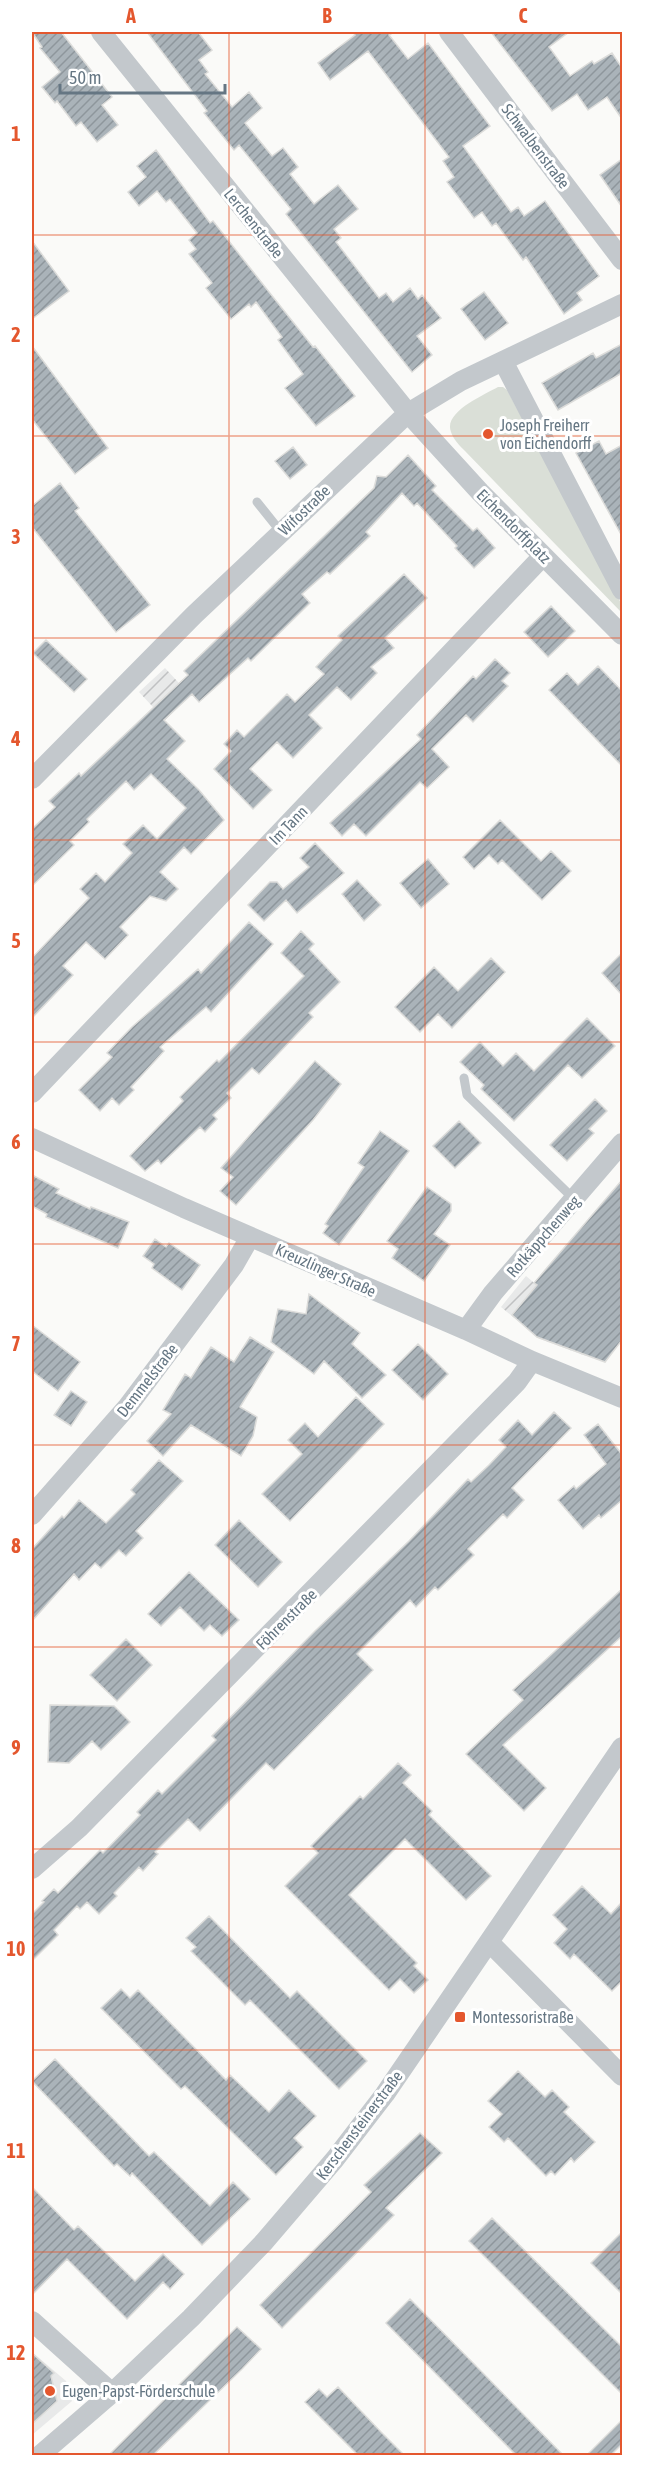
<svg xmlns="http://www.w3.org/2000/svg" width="654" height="2487" font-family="'Asap Condensed',sans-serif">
  <defs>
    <pattern id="industrial-furrows" width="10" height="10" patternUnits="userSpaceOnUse" patternTransform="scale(1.5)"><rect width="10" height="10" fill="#e8e9e9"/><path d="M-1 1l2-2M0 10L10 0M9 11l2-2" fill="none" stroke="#c0c1c2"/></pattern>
    <pattern id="building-hatch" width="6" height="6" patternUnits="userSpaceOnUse" patternTransform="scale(1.5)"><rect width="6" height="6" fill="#aab3b9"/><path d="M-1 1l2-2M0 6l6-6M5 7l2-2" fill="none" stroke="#8e969c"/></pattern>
  </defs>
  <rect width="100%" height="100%" fill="#fafaf8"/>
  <path fill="#e8e9e9" d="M 32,2352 L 66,2381 L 72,2401 L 32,2435 Z"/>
  <path fill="url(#industrial-furrows)" d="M 165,668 L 190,695 L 165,720 L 139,692 Z
    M 526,1276 L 601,1339 L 586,1356 L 540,1339 L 501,1307 Z"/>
  <path fill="#dadfd7" d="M 498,387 L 503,387 L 507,390 L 622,605 L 622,613 L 465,451 C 460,446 453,439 451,432 C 443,412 484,395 498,387 Z"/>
  <path fill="url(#building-hatch)" stroke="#dcdcda" stroke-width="1.5" d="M 32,32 L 61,32 L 112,97 L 102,105 L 118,125 L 97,142 L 81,122 L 76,126 L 57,101 L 55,103 L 42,87 L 60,72 L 40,48 L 42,47 Z
    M 147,32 L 198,32 L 212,50 L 199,60 L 208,72 L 205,74 L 232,107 L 249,92 L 262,108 L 245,123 L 272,156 L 283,148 L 298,167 L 290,174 L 314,204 L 338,185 L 358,209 L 334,229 L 341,238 L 336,242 L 379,298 L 386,293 L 393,302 L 410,288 L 418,299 L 422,295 L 441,318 L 417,336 L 432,355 L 412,372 L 286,214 L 291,209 L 239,145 L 234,150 L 204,113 L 207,111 Z
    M 353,32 L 394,32 L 389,35 L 408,59 L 428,43 L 490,126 L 463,146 L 511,212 L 518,207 L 524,216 L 545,201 L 599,276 L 577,293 L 582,300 L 564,314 L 526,257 L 523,260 L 496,223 L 492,226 L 482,212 L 474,218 L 447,182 L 454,177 L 443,161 L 449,157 L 368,51 L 330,80 L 318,63 L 355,35 Z
    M 491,32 L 569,32 L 549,47 L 570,76 L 592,61 L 594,64 L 612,53 L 622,68 L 622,119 L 607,97 L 588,110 L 577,94 L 552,111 Z
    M 156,150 L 210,223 L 213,221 L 269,292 L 313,347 L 315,346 L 355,396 L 316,426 L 285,388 L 303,374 L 278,340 L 282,337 L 256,302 L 251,307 L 249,304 L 231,319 L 206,288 L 212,283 L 189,254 L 196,249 L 189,240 L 197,233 L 170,199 L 166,202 L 157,191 L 139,206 L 128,192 L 146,177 L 137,166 Z
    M 622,159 L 622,207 L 600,175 Z
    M 32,241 L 69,291 L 32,319 Z
    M 484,292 L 508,323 L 485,340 L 461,309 Z
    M 622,344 L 622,373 L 558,410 L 542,383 L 593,353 L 596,358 Z
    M 32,346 L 108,448 L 75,474 L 32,419 Z
    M 599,441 L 606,454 L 622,445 L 622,536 L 576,453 Z
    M 293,447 L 307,465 L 290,479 L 275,461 Z
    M 408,455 L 436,486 L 432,490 L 473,531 L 477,528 L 495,548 L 474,568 L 455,548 L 457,546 L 417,503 L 414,506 L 402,493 L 366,532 L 370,536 L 330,574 L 327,572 L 302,594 L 310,603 L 251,661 L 248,658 L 199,702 L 192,694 L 164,720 L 185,741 L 167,759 L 199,790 L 224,820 L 191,854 L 184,847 L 160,872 L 178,889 L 166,901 L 150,896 L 120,927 L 128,935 L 105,959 L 86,942 L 63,966 L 73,975 L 32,1018 L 32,958 L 89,898 L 80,889 L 96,873 L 105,882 L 132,853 L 123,844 L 143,825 L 157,839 L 186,808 L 151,774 L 134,790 L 126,781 L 87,819 L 89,822 L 70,841 L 74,845 L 32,886 L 32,829 L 55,807 L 49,801 L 79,773 L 81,776 L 188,675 L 184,671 L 374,488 L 377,476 L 386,477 Z
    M 60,483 L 79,508 L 75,511 L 150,605 L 116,632 L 32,527 L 32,506 Z
    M 404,574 L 427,598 L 385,638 L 394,648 L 371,667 L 377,673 L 351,700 L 337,687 L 309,715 L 322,728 L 293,758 L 277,742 L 250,769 L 272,790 L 253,809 L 214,769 L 231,751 L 224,744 L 237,730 L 244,737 L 287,694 L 295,702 L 324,674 L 316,667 L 342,640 L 338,636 Z
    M 551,606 L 575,631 L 548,657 L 524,632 Z
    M 46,640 L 87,679 L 74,692 L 33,653 Z
    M 495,659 L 510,673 L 502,681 L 508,686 L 473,722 L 466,715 L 432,749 L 449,767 L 427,788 L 420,782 L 366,836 L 354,824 L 342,836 L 330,823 L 421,739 L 417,735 L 473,676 L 476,679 Z
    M 598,666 L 622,691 L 622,766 L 549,690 L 567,673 L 578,685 Z
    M 500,820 L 541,861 L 551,851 L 571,871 L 542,900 L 502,860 L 498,864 L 489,855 L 474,869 L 463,857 Z
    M 315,843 L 344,873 L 297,913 L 286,900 L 264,921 L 248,905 L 270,882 L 277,882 L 283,889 L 309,867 L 300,858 Z
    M 428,859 L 449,884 L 421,908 L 400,883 Z
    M 357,880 L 381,905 L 364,921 L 342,894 Z
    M 249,922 L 273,944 L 211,1012 L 206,1007 L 160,1047 L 164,1051 L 131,1087 L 134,1090 L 119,1105 L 112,1098 L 100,1111 L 79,1090 L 112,1057 L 107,1053 L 132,1027 L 198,969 L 201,973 Z
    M 301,931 L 314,944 L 309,949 L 340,982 L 309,1013 L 313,1017 L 259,1074 L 252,1068 L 227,1093 L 231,1098 L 213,1115 L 217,1119 L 205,1132 L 200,1127 L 161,1164 L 158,1160 L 145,1171 L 130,1156 L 183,1101 L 180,1097 L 217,1060 L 219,1062 L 304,976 L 281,953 Z
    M 622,953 L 622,995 L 602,973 Z
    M 491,958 L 505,972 L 452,1028 L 438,1014 L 420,1032 L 395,1007 L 434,967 L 458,991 Z
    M 587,1018 L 615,1046 L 582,1078 L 568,1065 L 514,1121 L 481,1089 L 484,1085 L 460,1062 L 480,1042 L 503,1066 L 516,1053 L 534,1071 Z
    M 315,1061 L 341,1084 L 313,1120 L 236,1205 L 220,1191 L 233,1177 L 221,1168 Z
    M 595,1099 L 607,1111 L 589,1129 L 594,1133 L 567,1161 L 550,1145 Z
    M 459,1121 L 481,1143 L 455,1168 L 433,1146 Z
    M 380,1131 L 409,1151 L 339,1245 L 323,1233 L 328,1226 L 325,1224 L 364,1167 L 358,1163 Z
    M 32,1175 L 59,1189 L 56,1193 L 90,1209 L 91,1207 L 129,1222 L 118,1248 L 46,1217 L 47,1214 L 32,1206 Z
    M 622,1180 L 622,1340 L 605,1362 L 537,1337 L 512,1315 L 537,1285 L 534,1283 Z
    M 427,1187 L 451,1204 L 451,1211 L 434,1234 L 450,1245 L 424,1281 L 392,1258 L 398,1249 L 387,1241 Z
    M 155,1239 L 166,1247 L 169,1243 L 200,1265 L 182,1290 L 152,1268 L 154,1264 L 143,1256 Z
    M 309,1294 L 360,1333 L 352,1344 L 386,1375 L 362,1398 L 324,1361 L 314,1374 L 271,1342 L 278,1309 L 306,1314 Z
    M 32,1325 L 80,1362 L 58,1391 L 32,1371 Z
    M 250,1337 L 274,1352 L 240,1407 L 257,1417 L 253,1436 L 241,1456 L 191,1425 L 163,1456 L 147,1441 L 171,1414 L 163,1410 L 185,1374 L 191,1378 L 211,1347 L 234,1362 Z
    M 418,1344 L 448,1374 L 423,1400 L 392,1370 Z
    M 71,1391 L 87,1402 L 71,1426 L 54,1415 Z
    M 356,1397 L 384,1424 L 290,1521 L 262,1494 L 302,1454 L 288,1440 L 305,1423 L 318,1437 Z
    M 554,1412 L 571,1428 L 512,1488 L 524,1500 L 507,1518 L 503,1514 L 468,1549 L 474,1555 L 438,1590 L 435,1587 L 416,1607 L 410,1600 L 357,1654 L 373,1670 L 274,1770 L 266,1763 L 200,1831 L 188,1819 L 155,1852 L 158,1854 L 143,1871 L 139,1867 L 114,1893 L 117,1896 L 99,1914 L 87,1902 L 80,1909 L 77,1906 L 54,1930 L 58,1935 L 32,1961 L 32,1914 L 44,1902 L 42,1901 L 54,1889 L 58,1893 L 100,1850 L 103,1853 L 140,1815 L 137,1812 L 158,1790 L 162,1794 L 216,1740 L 212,1736 L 315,1631 L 409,1541 L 468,1479 L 471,1482 L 489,1465 L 506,1447 L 499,1440 L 518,1420 L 532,1435 Z
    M 598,1424 L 620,1452 L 622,1450 L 622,1500 L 601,1518 L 599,1515 L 583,1529 L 558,1500 L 574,1486 L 576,1489 L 606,1464 L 584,1435 Z
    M 159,1460 L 183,1481 L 136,1531 L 143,1538 L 126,1556 L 119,1550 L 101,1568 L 95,1563 L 79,1580 L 74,1574 L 32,1621 L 32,1549 L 62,1516 L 64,1518 L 79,1500 L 106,1523 L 135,1494 L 131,1490 Z
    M 239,1520 L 282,1562 L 258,1587 L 215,1545 Z
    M 189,1572 L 239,1620 L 222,1636 L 210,1625 L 204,1631 L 180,1607 L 161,1626 L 148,1614 Z
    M 622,1589 L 622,1636 L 503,1745 L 546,1788 L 524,1811 L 466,1754 L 523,1700 L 513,1690 Z
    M 126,1639 L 152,1665 L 117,1701 L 90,1675 Z
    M 50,1705 L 114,1706 L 130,1722 L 101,1750 L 92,1741 L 69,1763 L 48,1762 Z
    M 398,1763 L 411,1775 L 403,1783 L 432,1811 L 429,1815 L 491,1876 L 466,1900 L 405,1839 L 349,1895 L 417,1963 L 414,1966 L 428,1980 L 414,1993 L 400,1979 L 389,1990 L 285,1886 L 318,1853 L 311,1846 L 360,1796 L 363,1799 Z
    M 582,1886 L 611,1914 L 622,1902 L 622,1981 L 612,1991 L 574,1954 L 570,1959 L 554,1943 L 567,1929 L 553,1915 Z
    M 209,1916 L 290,1998 L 297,1991 L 367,2061 L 339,2089 L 250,2000 L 245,2005 L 191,1951 L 196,1947 L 186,1938 Z
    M 121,1989 L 130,1998 L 138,1990 L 226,2080 L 230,2075 L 269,2112 L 289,2090 L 316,2116 L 294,2138 L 303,2147 L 276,2175 L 185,2086 L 181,2089 L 101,2008 Z
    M 55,2059 L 149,2156 L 154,2152 L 210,2206 L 233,2182 L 250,2199 L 202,2245 L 132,2173 L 130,2176 L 117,2164 L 114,2166 L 32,2081 Z
    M 518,2071 L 545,2097 L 552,2090 L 569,2107 L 564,2112 L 595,2142 L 574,2162 L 571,2158 L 555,2175 L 551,2171 L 546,2176 L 508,2138 L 504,2142 L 489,2127 L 502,2114 L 488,2101 Z
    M 420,2133 L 442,2153 L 386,2208 L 394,2215 L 282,2328 L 260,2305 L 371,2192 L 364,2185 Z
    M 32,2187 L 74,2230 L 78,2226 L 135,2281 L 163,2254 L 184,2274 L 170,2289 L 163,2282 L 127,2319 L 67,2259 L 32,2295 Z
    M 492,2218 L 622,2347 L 622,2394 L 469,2241 Z
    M 622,2232 L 622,2294 L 591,2263 Z
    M 410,2299 L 477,2367 L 564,2456 L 517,2456 L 453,2391 L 386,2323 Z
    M 237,2327 L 261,2349 L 242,2369 L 152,2456 L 108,2456 Z
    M 32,2353 L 54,2373 L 51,2376 L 57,2401 L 32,2424 Z
    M 338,2387 L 381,2432 L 405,2456 L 359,2456 L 305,2402 L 319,2389 L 327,2397 Z
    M 622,2420 L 622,2444 L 610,2456 L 586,2456 Z"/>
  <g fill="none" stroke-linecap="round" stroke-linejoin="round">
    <path stroke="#c3c8cc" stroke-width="9" d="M 257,502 L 281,532
      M 464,1078 L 467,1095 L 575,1200"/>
    <path stroke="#c3c8cc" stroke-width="20" d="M 101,32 L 408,413 L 480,492 L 622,635
      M 449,32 L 622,260
      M 503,361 L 622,590
      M 32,779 L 194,615 L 408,413 L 461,381 L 622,304
      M 32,1093 L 543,556
      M 32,1138 L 184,1208 L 466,1330 L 532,1361 L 622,1398
      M 466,1330 L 493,1293 L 622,1143
      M 32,1515 L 128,1406 L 234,1265 L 250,1237
      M 32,1869 L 79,1828 L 517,1382 L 532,1361
      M 489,1942 L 622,2076
      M 32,2321 L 112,2393
      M 39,2456 L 112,2393 L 191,2318 L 264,2242 L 335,2159 L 385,2094 L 622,1747"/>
  </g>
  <path fill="none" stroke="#e4572e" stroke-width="1.5" stroke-opacity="0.55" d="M 229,32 L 229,2456M 425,32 L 425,2456M 32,235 L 622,235M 32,436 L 622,436M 32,638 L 622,638M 32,840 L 622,840M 32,1042 L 622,1042M 32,1244 L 622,1244M 32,1445 L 622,1445M 32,1647 L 622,1647M 32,1849 L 622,1849M 32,2050 L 622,2050M 32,2252 L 622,2252"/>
  <g fill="#e4572e" stroke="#fff" stroke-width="2">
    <circle cx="488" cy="434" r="6"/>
    <rect x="454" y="2011" width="12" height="12" rx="3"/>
    <circle cx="50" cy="2391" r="6"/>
  </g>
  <g text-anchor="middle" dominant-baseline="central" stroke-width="6" stroke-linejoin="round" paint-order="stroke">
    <g font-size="16" fill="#657683" stroke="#fff">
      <text transform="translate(536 146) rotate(53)">Schwalbenstraße</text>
      <text transform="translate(254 223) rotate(51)">Lerchenstraße</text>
      <text transform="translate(304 510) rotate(-44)">Wifostraße</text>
      <text transform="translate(514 526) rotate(45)">Eichendorffplatz</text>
      <text transform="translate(288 825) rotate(-46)">Im Tann</text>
      <text transform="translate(543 1236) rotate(-49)">Rotkäppchenweg</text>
      <text transform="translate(326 1270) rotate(24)">Kreuzlinger Straße</text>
      <text transform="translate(147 1380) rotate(-52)">Demmelstraße</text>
      <text transform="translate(286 1619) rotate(-45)">Föhrenstraße</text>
      <text transform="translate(359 2125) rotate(-53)">Kerschensteinerstraße</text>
    </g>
    <g font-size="16" fill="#657683" stroke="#fff" text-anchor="start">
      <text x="500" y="425">Joseph Freiherr<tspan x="500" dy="18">von Eichendorff</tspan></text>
      <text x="472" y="2017">Montessoristraße</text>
      <text x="62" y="2391">Eugen-Papst-Förderschule</text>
    </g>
  </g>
  <rect width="654" height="2487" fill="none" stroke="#ffffff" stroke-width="66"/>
  <path d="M60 84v9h165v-9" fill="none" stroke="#657683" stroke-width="3"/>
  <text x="69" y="84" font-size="18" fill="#657683" stroke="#ffffff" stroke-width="4.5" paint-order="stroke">50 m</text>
  <rect x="33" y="33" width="588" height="2421" fill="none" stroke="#e4572e" stroke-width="2"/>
  <g font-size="20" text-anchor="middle" font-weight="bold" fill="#e4572e">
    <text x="131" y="23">A</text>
    <text x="327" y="23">B</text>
    <text x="523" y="23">C</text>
    <text x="16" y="141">1</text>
    <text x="16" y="342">2</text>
    <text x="16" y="544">3</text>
    <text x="16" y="746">4</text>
    <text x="16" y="948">5</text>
    <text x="16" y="1149">6</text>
    <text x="16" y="1351">7</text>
    <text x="16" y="1553">8</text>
    <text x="16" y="1755">9</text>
    <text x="16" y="1956">10</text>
    <text x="16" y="2158">11</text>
    <text x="16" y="2360">12</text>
  </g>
</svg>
